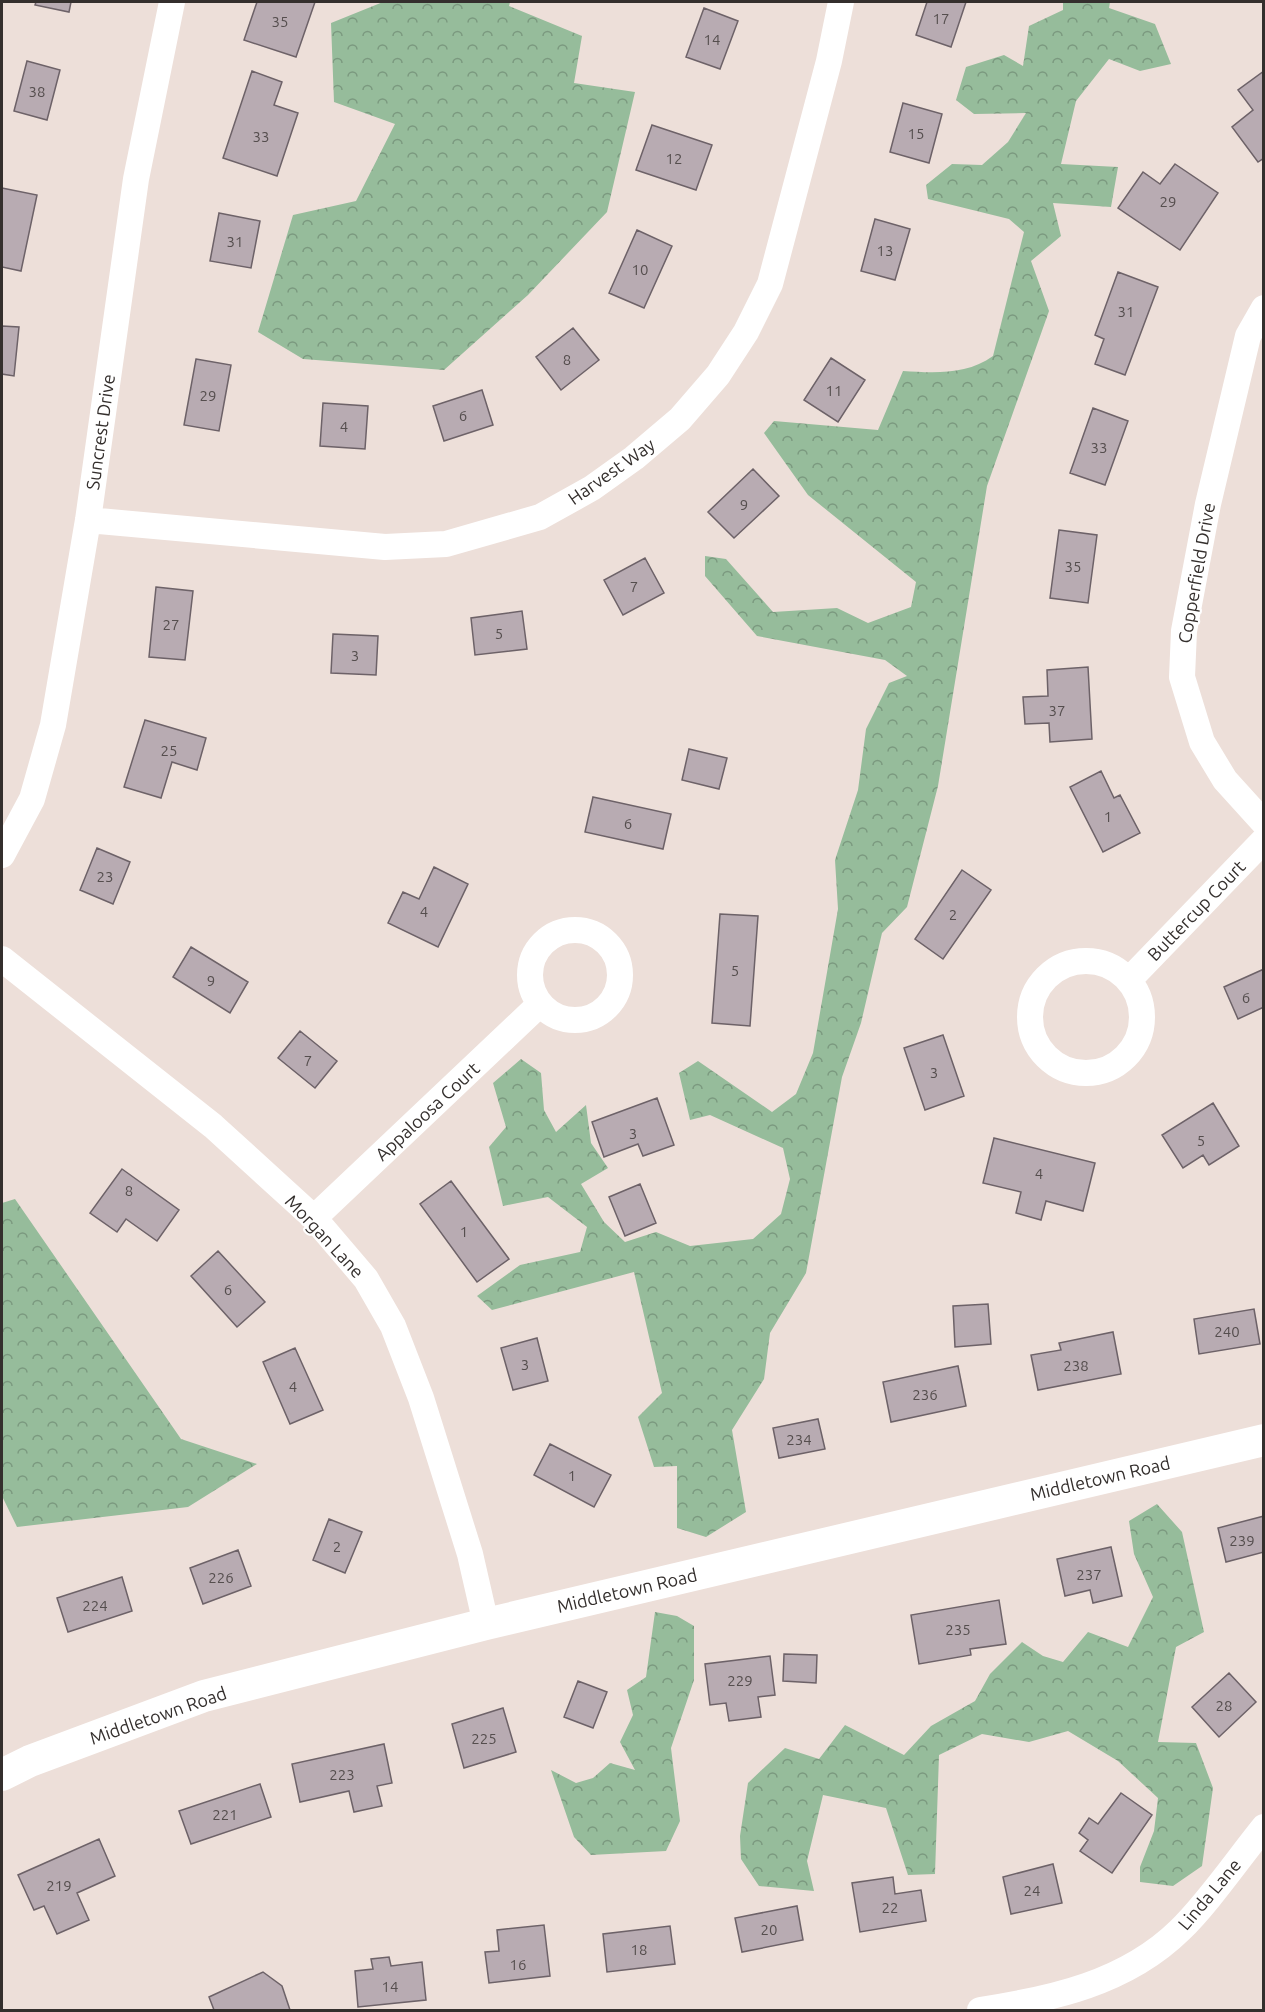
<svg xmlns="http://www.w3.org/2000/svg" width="1265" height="2012" font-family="Ubuntu,sans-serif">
  <defs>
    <pattern id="forest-crowns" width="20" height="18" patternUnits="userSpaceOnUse" patternTransform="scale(1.5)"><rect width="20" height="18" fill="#96bc9b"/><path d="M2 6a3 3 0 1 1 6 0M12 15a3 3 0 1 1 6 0" fill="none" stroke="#7b997f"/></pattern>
  </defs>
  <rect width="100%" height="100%" fill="#eddfd9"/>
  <path fill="url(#forest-crowns)" d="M 383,2 L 510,2 L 509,6 L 582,36 L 574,83 L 635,92 L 607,212 L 528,295 L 444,370 L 303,359 L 258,332 L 293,215 L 356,201 L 395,124 L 334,102 L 331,23 Z
    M 1063,2 L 1110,2 L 1109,8 L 1155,24 L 1171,64 L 1140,71 L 1109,59 L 1076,101 L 1061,164 L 1118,167 L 1111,207 L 1053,203 L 1061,236 L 1031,261 L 1049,311 L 987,486 L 938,786 L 907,907 L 882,933 L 861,1023 L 842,1077 L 806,1273 L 770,1333 L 764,1379 L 732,1430 L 746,1512 L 706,1537 L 677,1528 L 677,1466 L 654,1467 L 638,1417 L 662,1393 L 634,1272 L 492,1310 L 477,1296 L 520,1265 L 580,1252 L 587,1227 L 548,1197 L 503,1206 L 489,1147 L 506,1127 L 493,1083 L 521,1059 L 541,1073 L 544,1110 L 556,1132 L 586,1105 L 591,1143 L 608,1168 L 581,1184 L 604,1222 L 625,1242 L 656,1232 L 690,1246 L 753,1239 L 781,1214 L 790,1179 L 783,1148 L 710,1115 L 690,1120 L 679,1073 L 698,1061 L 772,1112 L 796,1094 L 813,1053 L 838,909 L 835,860 L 858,790 L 866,729 L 889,683 L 907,676 L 885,660 L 757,636 L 705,576 L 705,556 L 726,559 L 773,612 L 837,608 L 868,623 L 911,607 L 916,582 L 808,495 L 764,433 L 774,421 L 878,430 L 903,371 C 934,373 967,375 993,356 L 1024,232 L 1009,219 L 928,199 L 926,185 L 952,164 L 982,165 L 1008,142 L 1026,113 L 974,114 L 956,100 L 966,67 L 1004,55 L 1023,66 L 1029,26 L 1063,10 Z
    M 15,1199 L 181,1439 L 257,1464 L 188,1507 L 17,1527 L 2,1496 L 2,1203 Z
    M 1157,1504 L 1182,1532 L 1204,1632 L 1176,1647 L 1158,1742 L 1196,1743 L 1213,1788 L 1202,1866 L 1173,1886 L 1140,1882 L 1140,1867 L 1154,1831 L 1158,1798 L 1118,1761 L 1068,1731 L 1029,1742 L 982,1734 L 939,1755 L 935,1874 L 908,1875 L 886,1808 L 823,1795 L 807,1861 L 814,1891 L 759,1886 L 741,1859 L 740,1836 L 748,1783 L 785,1748 L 819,1759 L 845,1725 L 904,1755 L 931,1726 L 975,1701 L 990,1674 L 1022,1642 L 1043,1656 L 1063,1662 L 1088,1632 L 1128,1647 L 1153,1597 L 1134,1554 L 1129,1521 Z
    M 655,1612 L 677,1616 L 694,1626 L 694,1680 L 671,1748 L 680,1821 L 666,1851 L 591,1855 L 574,1837 L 551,1770 L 576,1783 L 593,1778 L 610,1763 L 635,1770 L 620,1742 L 633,1715 L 627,1690 L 646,1677 Z"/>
  <path fill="#b8abb2" stroke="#6d6268" stroke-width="1.5" d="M 36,2 L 71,2 L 69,12 L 35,5 Z
    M 257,2 L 315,2 L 296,57 L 244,40 Z
    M 927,2 L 966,2 L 951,47 L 916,35 Z
    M 704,8 L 738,21 L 720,69 L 686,57 Z
    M 27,61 L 60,70 L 47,120 L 14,111 Z
    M 252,71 L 282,82 L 274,105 L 298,113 L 277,176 L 223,158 Z
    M 1264,71 L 1264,158 L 1258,162 L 1232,127 L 1253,110 L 1238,90 Z
    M 903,103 L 942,114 L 929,163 L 890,152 Z
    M 652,125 L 712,145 L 696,190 L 636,170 Z
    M 1175,164 L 1218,193 L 1180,250 L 1118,208 L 1143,172 L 1160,184 Z
    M 2,188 L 37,195 L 21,271 L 2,267 Z
    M 219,213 L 260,221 L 251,268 L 210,261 Z
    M 875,219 L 910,229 L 895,280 L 861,271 Z
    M 637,230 L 672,246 L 644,308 L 609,293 Z
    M 1118,272 L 1158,287 L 1125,375 L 1095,364 L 1104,339 L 1095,335 Z
    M 2,326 L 19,327 L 14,376 L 2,374 Z
    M 573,328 L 599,360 L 561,390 L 536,357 Z
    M 831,358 L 865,380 L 838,422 L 804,400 Z
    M 196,359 L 231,365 L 219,431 L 184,425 Z
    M 482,390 L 493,425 L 444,441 L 433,406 Z
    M 323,403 L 368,406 L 365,449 L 320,446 Z
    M 1093,408 L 1128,421 L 1105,485 L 1070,473 Z
    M 753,469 L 779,496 L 734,538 L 708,512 Z
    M 1059,530 L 1097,535 L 1088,603 L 1050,598 Z
    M 645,558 L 664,593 L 623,615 L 604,580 Z
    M 156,587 L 193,591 L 185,660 L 149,657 Z
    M 522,611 L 527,649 L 475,655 L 471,618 Z
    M 333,634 L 378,636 L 376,675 L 331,673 Z
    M 1088,667 L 1092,739 L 1050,742 L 1049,723 L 1025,724 L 1023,697 L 1048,696 L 1047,670 Z
    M 145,720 L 206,738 L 197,770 L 172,762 L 161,798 L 124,787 Z
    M 689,749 L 727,758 L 719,789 L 682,780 Z
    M 1101,771 L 1114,798 L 1120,795 L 1140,833 L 1103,852 L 1070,787 Z
    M 593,797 L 671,814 L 663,849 L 585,832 Z
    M 97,848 L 130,862 L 113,904 L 80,890 Z
    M 434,867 L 468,884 L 438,947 L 388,923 L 403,892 L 419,899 Z
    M 962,870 L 991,890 L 943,959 L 915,939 Z
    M 720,914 L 758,916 L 750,1026 L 712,1023 Z
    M 191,947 L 248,982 L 230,1013 L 173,977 Z
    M 1264,969 L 1264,1007 L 1238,1019 L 1224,987 Z
    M 300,1031 L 337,1061 L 315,1088 L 278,1058 Z
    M 943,1035 L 964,1096 L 925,1110 L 904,1048 Z
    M 657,1098 L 674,1145 L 643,1156 L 638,1144 L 604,1157 L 592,1122 Z
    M 1213,1103 L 1239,1146 L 1209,1165 L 1203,1155 L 1183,1168 L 1162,1135 Z
    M 994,1138 L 1095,1163 L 1083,1211 L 1046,1201 L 1041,1220 L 1016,1213 L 1021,1192 L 983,1183 Z
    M 122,1169 L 179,1210 L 157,1241 L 126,1219 L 117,1232 L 90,1213 Z
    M 451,1181 L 509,1259 L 477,1282 L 420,1204 Z
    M 640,1184 L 656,1223 L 625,1236 L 609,1197 Z
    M 218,1251 L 265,1302 L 237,1327 L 191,1276 Z
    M 988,1304 L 991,1344 L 955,1347 L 953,1306 Z
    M 1254,1309 L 1260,1344 L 1199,1354 L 1194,1319 Z
    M 1113,1332 L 1121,1374 L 1038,1390 L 1031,1355 L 1061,1350 L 1059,1343 Z
    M 537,1338 L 548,1381 L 513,1390 L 501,1348 Z
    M 295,1348 L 323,1410 L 290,1424 L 263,1362 Z
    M 958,1366 L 966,1406 L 891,1422 L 883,1382 Z
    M 818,1419 L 825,1449 L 779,1458 L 773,1428 Z
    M 550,1444 L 611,1475 L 594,1507 L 534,1475 Z
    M 1264,1516 L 1264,1552 L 1226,1562 L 1218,1528 Z
    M 329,1519 L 362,1532 L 345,1573 L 313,1560 Z
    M 1111,1547 L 1122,1596 L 1093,1603 L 1090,1590 L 1065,1596 L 1057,1559 Z
    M 238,1550 L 251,1586 L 203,1604 L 190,1568 Z
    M 122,1577 L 132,1611 L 68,1632 L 57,1598 Z
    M 999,1600 L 1006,1644 L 970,1649 L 971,1655 L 919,1664 L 911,1615 Z
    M 784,1654 L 817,1655 L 816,1683 L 783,1681 Z
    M 770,1656 L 775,1695 L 758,1697 L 761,1717 L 729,1721 L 726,1703 L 710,1705 L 705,1664 Z
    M 1229,1673 L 1256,1702 L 1219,1737 L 1192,1707 Z
    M 578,1681 L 607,1692 L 593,1728 L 564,1717 Z
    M 503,1708 L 516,1752 L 464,1768 L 452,1724 Z
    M 384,1744 L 392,1783 L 377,1786 L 382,1806 L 354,1812 L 349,1791 L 300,1802 L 292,1764 Z
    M 260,1784 L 271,1817 L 191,1844 L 179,1811 Z
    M 1121,1793 L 1152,1815 L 1112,1873 L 1080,1851 L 1088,1840 L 1079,1833 L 1089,1818 L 1098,1824 Z
    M 99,1839 L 115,1876 L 77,1893 L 89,1920 L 57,1934 L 44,1906 L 34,1910 L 18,1875 Z
    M 1053,1864 L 1062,1903 L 1011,1914 L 1003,1877 Z
    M 893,1877 L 895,1894 L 921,1890 L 926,1921 L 860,1932 L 852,1883 Z
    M 797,1906 L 803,1940 L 742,1952 L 735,1918 Z
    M 544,1925 L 550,1976 L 489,1983 L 485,1952 L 499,1951 L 497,1930 Z
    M 670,1926 L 675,1964 L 607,1972 L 603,1934 Z
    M 389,1957 L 391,1966 L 422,1962 L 426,2000 L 358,2007 L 355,1971 L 373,1969 L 371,1959 Z
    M 263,1972 L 282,1986 L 290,2010 L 214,2010 L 209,1997 Z"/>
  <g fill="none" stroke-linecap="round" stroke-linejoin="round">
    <path stroke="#fff" stroke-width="26" d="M 1264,308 L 1248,336 L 1208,504 L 1184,631 L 1182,677 L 1202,742 L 1225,780 L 1264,823
      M 88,520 L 385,547 L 446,544 L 540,517 L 592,488 L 634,458 L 680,419 L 718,375 L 746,332 L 770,284 L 829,61 L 841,2
      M 2,855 L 32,799 L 53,725 L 88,520 L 136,179 L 172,2
      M530 975a45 45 0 1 1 90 0a45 45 0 1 1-90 0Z
      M 2,959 L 213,1126 L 314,1218 L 366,1279 L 393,1326 L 421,1398 L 470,1554 L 486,1624
      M1030 1017a56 56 0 1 1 112 0a56 56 0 1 1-112 0Z
      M 1129,980 L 1264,840
      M 314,1218 L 540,1004
      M 980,2010 C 1052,1999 1126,1983 1180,1930 C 1208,1903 1238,1859 1264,1827"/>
    <path stroke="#fff" stroke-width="32" d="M 2,1775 L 30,1761 L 204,1696 L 486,1624 L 1264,1440"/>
  </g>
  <g text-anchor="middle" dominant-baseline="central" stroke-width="4.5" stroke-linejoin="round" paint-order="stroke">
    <g font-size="15" fill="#554e4e">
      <text x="941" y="18">17</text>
      <text x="280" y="21">35</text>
      <text x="712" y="39">14</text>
      <text x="37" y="91">38</text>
      <text x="916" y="133">15</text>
      <text x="261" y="136">33</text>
      <text x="674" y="158">12</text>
      <text x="1168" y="201">29</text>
      <text x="235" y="241">31</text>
      <text x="885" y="250">13</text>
      <text x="640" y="269">10</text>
      <text x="1126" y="311">31</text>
      <text x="567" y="359">8</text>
      <text x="834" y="390">11</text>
      <text x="208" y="395">29</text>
      <text x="463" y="415">6</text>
      <text x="344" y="426">4</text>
      <text x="1099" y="447">33</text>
      <text x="744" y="504">9</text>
      <text x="1073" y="566">35</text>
      <text x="634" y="586">7</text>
      <text x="171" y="624">27</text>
      <text x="499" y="633">5</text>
      <text x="355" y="655">3</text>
      <text x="1057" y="710">37</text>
      <text x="169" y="750">25</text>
      <text x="1108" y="816">1</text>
      <text x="628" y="823">6</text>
      <text x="105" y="876">23</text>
      <text x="424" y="911">4</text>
      <text x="953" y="914">2</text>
      <text x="735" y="970">5</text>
      <text x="211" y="980">9</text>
      <text x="1246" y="997">6</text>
      <text x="308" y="1060">7</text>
      <text x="934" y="1072">3</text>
      <text x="633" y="1133">3</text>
      <text x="1201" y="1140">5</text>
      <text x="1039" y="1173">4</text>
      <text x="129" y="1190">8</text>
      <text x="464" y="1231">1</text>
      <text x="228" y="1289">6</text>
      <text x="1227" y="1331">240</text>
      <text x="525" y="1364">3</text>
      <text x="1076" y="1365">238</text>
      <text x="293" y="1386">4</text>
      <text x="925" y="1394">236</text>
      <text x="799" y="1439">234</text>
      <text x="572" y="1475">1</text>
      <text x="1242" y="1540">239</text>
      <text x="337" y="1546">2</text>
      <text x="1089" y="1574">237</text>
      <text x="221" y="1577">226</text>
      <text x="95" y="1605">224</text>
      <text x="958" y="1629">235</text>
      <text x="740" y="1680">229</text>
      <text x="1224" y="1705">28</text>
      <text x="484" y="1738">225</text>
      <text x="342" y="1774">223</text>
      <text x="225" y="1814">221</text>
      <text x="59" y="1885">219</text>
      <text x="1032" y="1890">24</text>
      <text x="890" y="1907">22</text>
      <text x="769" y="1929">20</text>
      <text x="639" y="1949">18</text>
      <text x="518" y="1964">16</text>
      <text x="390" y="1986">14</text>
    </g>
    <g font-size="18" fill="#342f2d" stroke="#fff">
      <text transform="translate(100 432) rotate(-82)">Suncrest Drive</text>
      <text transform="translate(611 471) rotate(-35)">Harvest Way</text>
      <text transform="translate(1196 573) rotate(-80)">Copperfield Drive</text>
      <text transform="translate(1196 910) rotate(-46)">Buttercup Court</text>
      <text transform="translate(427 1111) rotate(-43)">Appaloosa Court</text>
      <text transform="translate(325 1236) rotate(47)">Morgan Lane</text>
      <text transform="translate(1100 1478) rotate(-13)">Middletown Road</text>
      <text transform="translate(627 1590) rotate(-13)">Middletown Road</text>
      <text transform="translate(158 1715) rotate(-19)">Middletown Road</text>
      <text transform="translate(1209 1894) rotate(-50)">Linda Lane</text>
    </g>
  </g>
  <rect width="1265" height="2012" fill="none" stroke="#342f2d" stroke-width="6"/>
</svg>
